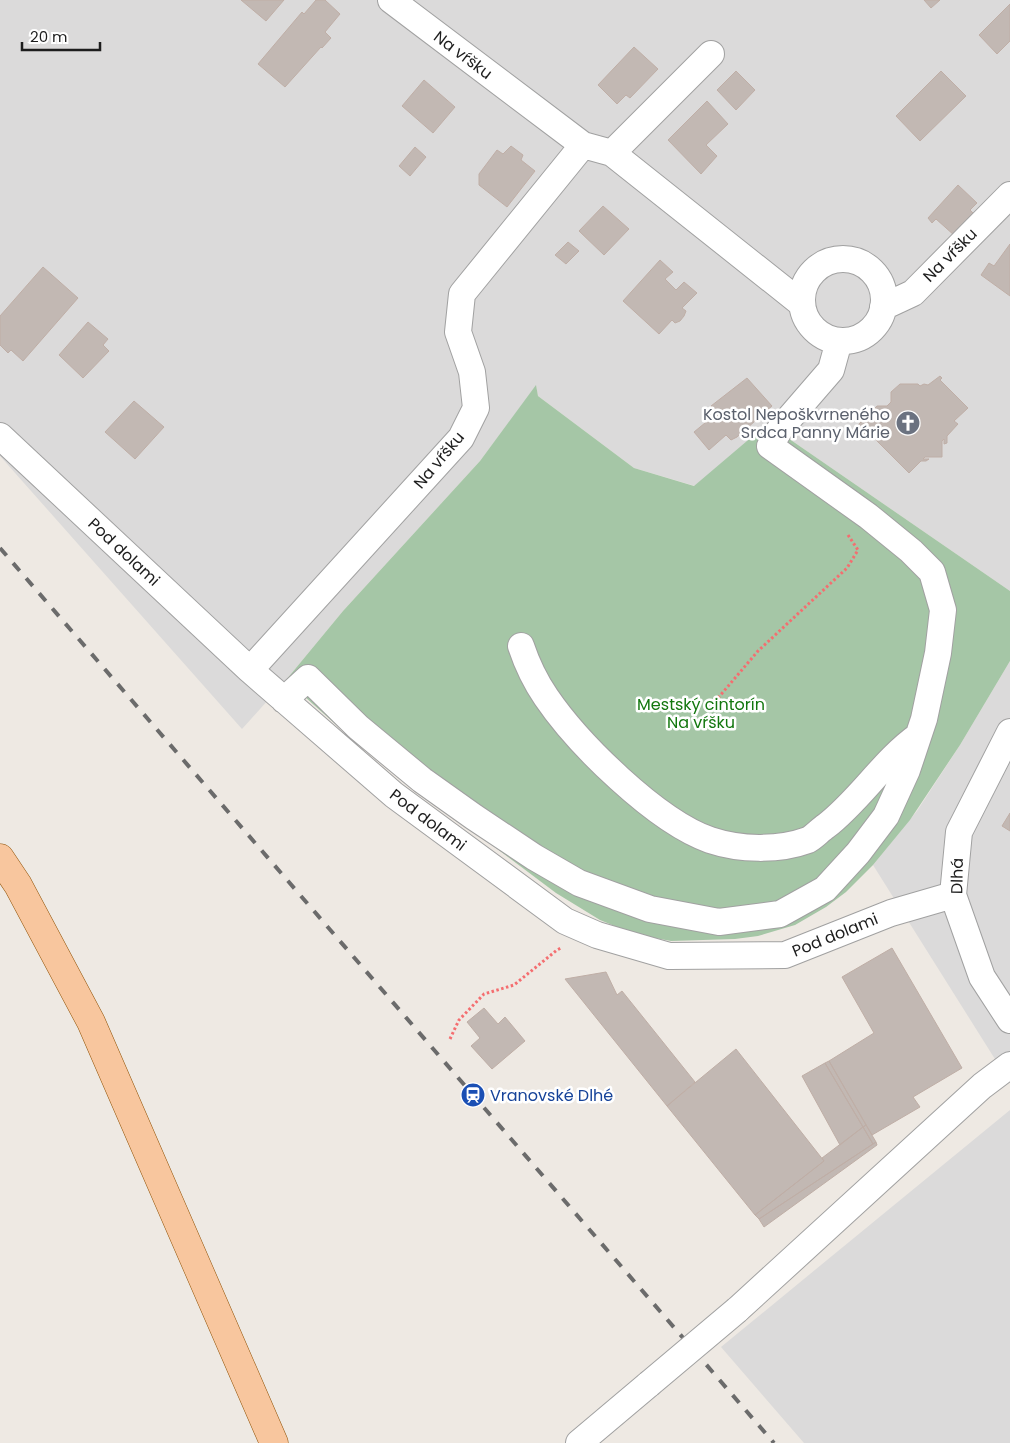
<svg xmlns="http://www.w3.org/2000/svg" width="1010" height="1443" font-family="Poppins,sans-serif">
  <rect width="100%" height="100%" fill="#eee9e3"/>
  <path fill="#dbdada" d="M 0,0 L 1010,0 L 1010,591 L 785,436 L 769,423 L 695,486 L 634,468 L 538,396 L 536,386 L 480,461 L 343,611 L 286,680 L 242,729 L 0,456 Z
    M 1010,661 L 1010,1083 L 873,865 L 917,811 L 960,745 Z
    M 1010,1110 L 1010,1443 L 804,1443 L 721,1347 Z"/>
  <path fill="#a5c6a6" d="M 536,385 L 538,396 L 634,468 L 694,486 L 768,423 L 785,436 L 1010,591 L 1010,661 L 960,745 L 910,820 L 873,865 L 846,892 L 826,907 L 795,925 L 758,936 L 735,939 L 671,941 L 634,934 L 600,920 L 556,893 L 361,747 L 286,680 L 343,611 L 480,461 Z"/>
  <path fill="#c2b8b3" stroke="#bfaea6" d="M 241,0 L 284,0 L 266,21 Z
    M 316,0 L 325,0 L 340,14 L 325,32 L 331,38 L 322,48 L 321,47 L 285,87 L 258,64 L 302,12 L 304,14 Z
    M 924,0 L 940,0 L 931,8 Z
    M 1010,4 L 1010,41 L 997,54 L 979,35 Z
    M 634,47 L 658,69 L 630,98 L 626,95 L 617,104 L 598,85 Z
    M 736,71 L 755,90 L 736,110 L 717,90 Z
    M 941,71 L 966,96 L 920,141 L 896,116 Z
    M 424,80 L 455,107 L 433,133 L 402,106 Z
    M 707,101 L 728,124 L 706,145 L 717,156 L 701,174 L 668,140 Z
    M 511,146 L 523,155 L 521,160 L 535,171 L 507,207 L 479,185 L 479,174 L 497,150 L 503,154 Z
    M 415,147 L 426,157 L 410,176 L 399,166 Z
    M 958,185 L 977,203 L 970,210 L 975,215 L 955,236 L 936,219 L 932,223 L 928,218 Z
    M 603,206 L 629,229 L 604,255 L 579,231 Z
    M 568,242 L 579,251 L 566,264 L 555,255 Z
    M 1010,244 L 1010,296 L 981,275 L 989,263 L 994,266 Z
    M 660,260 L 673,272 L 665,279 L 676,290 L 684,282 L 697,293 L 682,308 L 686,311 L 684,316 L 680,321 L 675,323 L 672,320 L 659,334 L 623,301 Z
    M 43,267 L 78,298 L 23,361 L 11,350 L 8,353 L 0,345 L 0,316 Z
    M 88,322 L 108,339 L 103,345 L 109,351 L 83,378 L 59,355 Z
    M 940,376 L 942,378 L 940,380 L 968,408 L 954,421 L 958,424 L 947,436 L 947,443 L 944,444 L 944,439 L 942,441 L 942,457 L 925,457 L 923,459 L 929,459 L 926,461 L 921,461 L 909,473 L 871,435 L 867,440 L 847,436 L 877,406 L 887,406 L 891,402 L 891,392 L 900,384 L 918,384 L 920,386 L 924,384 L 928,385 Z
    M 747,378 L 772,406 L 737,437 L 731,440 L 726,435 L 709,450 L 694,432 L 711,418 L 707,412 L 712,407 L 711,406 Z
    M 134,401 L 164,427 L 135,459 L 105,432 Z
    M 1010,813 L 1010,831 L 1002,826 Z
    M 892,948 L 962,1068 L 913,1097 L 920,1107 L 872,1135 L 829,1061 L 874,1033 L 842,977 Z
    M 606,972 L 617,995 L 622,991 L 695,1082 L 667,1106 L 565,979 Z
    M 484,1008 L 498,1024 L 505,1017 L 525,1041 L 492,1069 L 471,1046 L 480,1038 L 467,1022 Z
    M 736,1049 L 824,1161 L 755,1215 L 667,1106 Z
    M 829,1061 L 866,1125 L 863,1127 L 825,1063 Z
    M 825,1063 L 863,1127 L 840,1145 L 802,1076 Z
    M 866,1125 L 876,1142 L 873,1144 L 863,1127 Z
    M 863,1127 L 873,1144 L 759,1219 L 755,1215 L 824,1161 L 822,1158 Z
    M 876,1142 L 877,1145 L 764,1227 L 759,1219 Z"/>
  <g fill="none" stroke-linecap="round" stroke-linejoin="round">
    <defs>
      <path id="minor" d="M 391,0 L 583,145 L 612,153 L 802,304
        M 612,153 L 711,54
        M802 300a41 41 0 1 1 82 0a41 41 0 1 1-82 0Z
        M 883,307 L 913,293 L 1010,195
        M 0,436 L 250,670 L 394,795 L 565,921 L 597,935 L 669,956 L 785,955 L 891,913 L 953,895
        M 521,646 C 527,664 535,681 546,697 C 578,744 656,821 710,840 C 740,850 778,851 808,840 C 814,837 820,830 826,826 C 860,800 883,761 918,736
        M 250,670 L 461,438 L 476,408 L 472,372 L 458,332 L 462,294 L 583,145
        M 284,700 L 308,678 L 358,727 L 422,780 L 474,817 L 534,857 L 579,883 L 650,909 L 719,922 L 780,914 L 825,889 L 858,853 L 886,816 L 907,770 L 924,719 L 938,653 L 943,610 L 932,572 L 911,551 L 868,516 L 770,446 L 780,429 L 831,370 L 839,341
        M 1010,732 L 959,832 L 953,895 L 982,977 L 1010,1020
        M 737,1310 L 982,1086 L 1010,1065
        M 579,1443 L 649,1384"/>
      <path id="major" d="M 0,858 L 18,885 L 91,1022 L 274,1443"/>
    </defs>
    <use href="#minor" stroke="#a1a1a1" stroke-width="28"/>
    <use href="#major" stroke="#905206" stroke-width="29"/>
    <path stroke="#f46e70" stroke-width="3" stroke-dasharray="2.5 2.5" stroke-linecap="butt" d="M 718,698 L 758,651 L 847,568 L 858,550 L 848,535
      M 450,1039 L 459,1020 L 484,994 L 514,985 L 557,950 L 561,948"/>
    <use href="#minor" stroke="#fff" stroke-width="26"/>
    <use href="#major" stroke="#f8c69e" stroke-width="28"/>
    <path stroke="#6b6b6b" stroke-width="4" stroke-dasharray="10 10" stroke-linecap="butt" d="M 0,548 L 774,1443"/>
    <defs>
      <path id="minor-bridge" d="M 649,1384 L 737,1310"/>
    </defs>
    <use href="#minor-bridge" stroke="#a1a1a1" stroke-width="28" stroke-linecap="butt"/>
    <use href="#minor-bridge" stroke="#fff" stroke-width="26"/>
  </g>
  <defs>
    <symbol id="church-disc" viewBox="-11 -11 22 22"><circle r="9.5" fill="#6b7280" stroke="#fff"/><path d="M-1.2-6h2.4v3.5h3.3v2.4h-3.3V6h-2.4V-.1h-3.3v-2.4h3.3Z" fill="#fff"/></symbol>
    <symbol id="station-disc" viewBox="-11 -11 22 22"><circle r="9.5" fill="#1a4fb4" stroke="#fff"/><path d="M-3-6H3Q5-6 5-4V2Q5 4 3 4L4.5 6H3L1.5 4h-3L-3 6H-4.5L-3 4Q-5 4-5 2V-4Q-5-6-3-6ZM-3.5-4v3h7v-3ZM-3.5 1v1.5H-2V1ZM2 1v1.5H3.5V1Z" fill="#fff"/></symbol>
  </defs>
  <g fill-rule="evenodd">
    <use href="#church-disc" x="894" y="409" width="28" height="28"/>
    <use href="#station-disc" x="459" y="1081" width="28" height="28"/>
  </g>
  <g text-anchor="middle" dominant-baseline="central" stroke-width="5" stroke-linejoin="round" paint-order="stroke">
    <g font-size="16" fill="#1d1d1d" stroke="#fff">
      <text transform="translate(463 55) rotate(37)">Na vŕšku</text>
      <text transform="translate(950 255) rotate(-45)">Na vŕšku</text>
      <text transform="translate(439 460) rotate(-50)">Na vŕšku</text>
      <text transform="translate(124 552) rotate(43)">Pod dolami</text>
      <text transform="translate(428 820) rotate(37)">Pod dolami</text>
      <text transform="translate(957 876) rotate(-89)">Dlhá</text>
      <text transform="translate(835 935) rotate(-22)">Pod dolami</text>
    </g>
    <g font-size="16" fill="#5b616d" stroke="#fff" text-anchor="end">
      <text x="890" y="414">Kostol Nepoškvrneného<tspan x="890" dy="18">Srdca Panny Márie</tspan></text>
    </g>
    <g font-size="16" fill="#13770f" stroke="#fff">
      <text x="701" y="704">Mestský cintorín<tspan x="701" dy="18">Na vŕšku</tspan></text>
    </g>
    <g font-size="16" fill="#164399" stroke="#fff" text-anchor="start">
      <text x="490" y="1095">Vranovské Dlhé</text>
    </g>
  </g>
  <path d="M22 42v8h78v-8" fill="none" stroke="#1d1d1d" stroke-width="2.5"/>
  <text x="30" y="42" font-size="15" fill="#1d1d1d" stroke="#ffffff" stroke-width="4" paint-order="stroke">20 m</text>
</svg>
